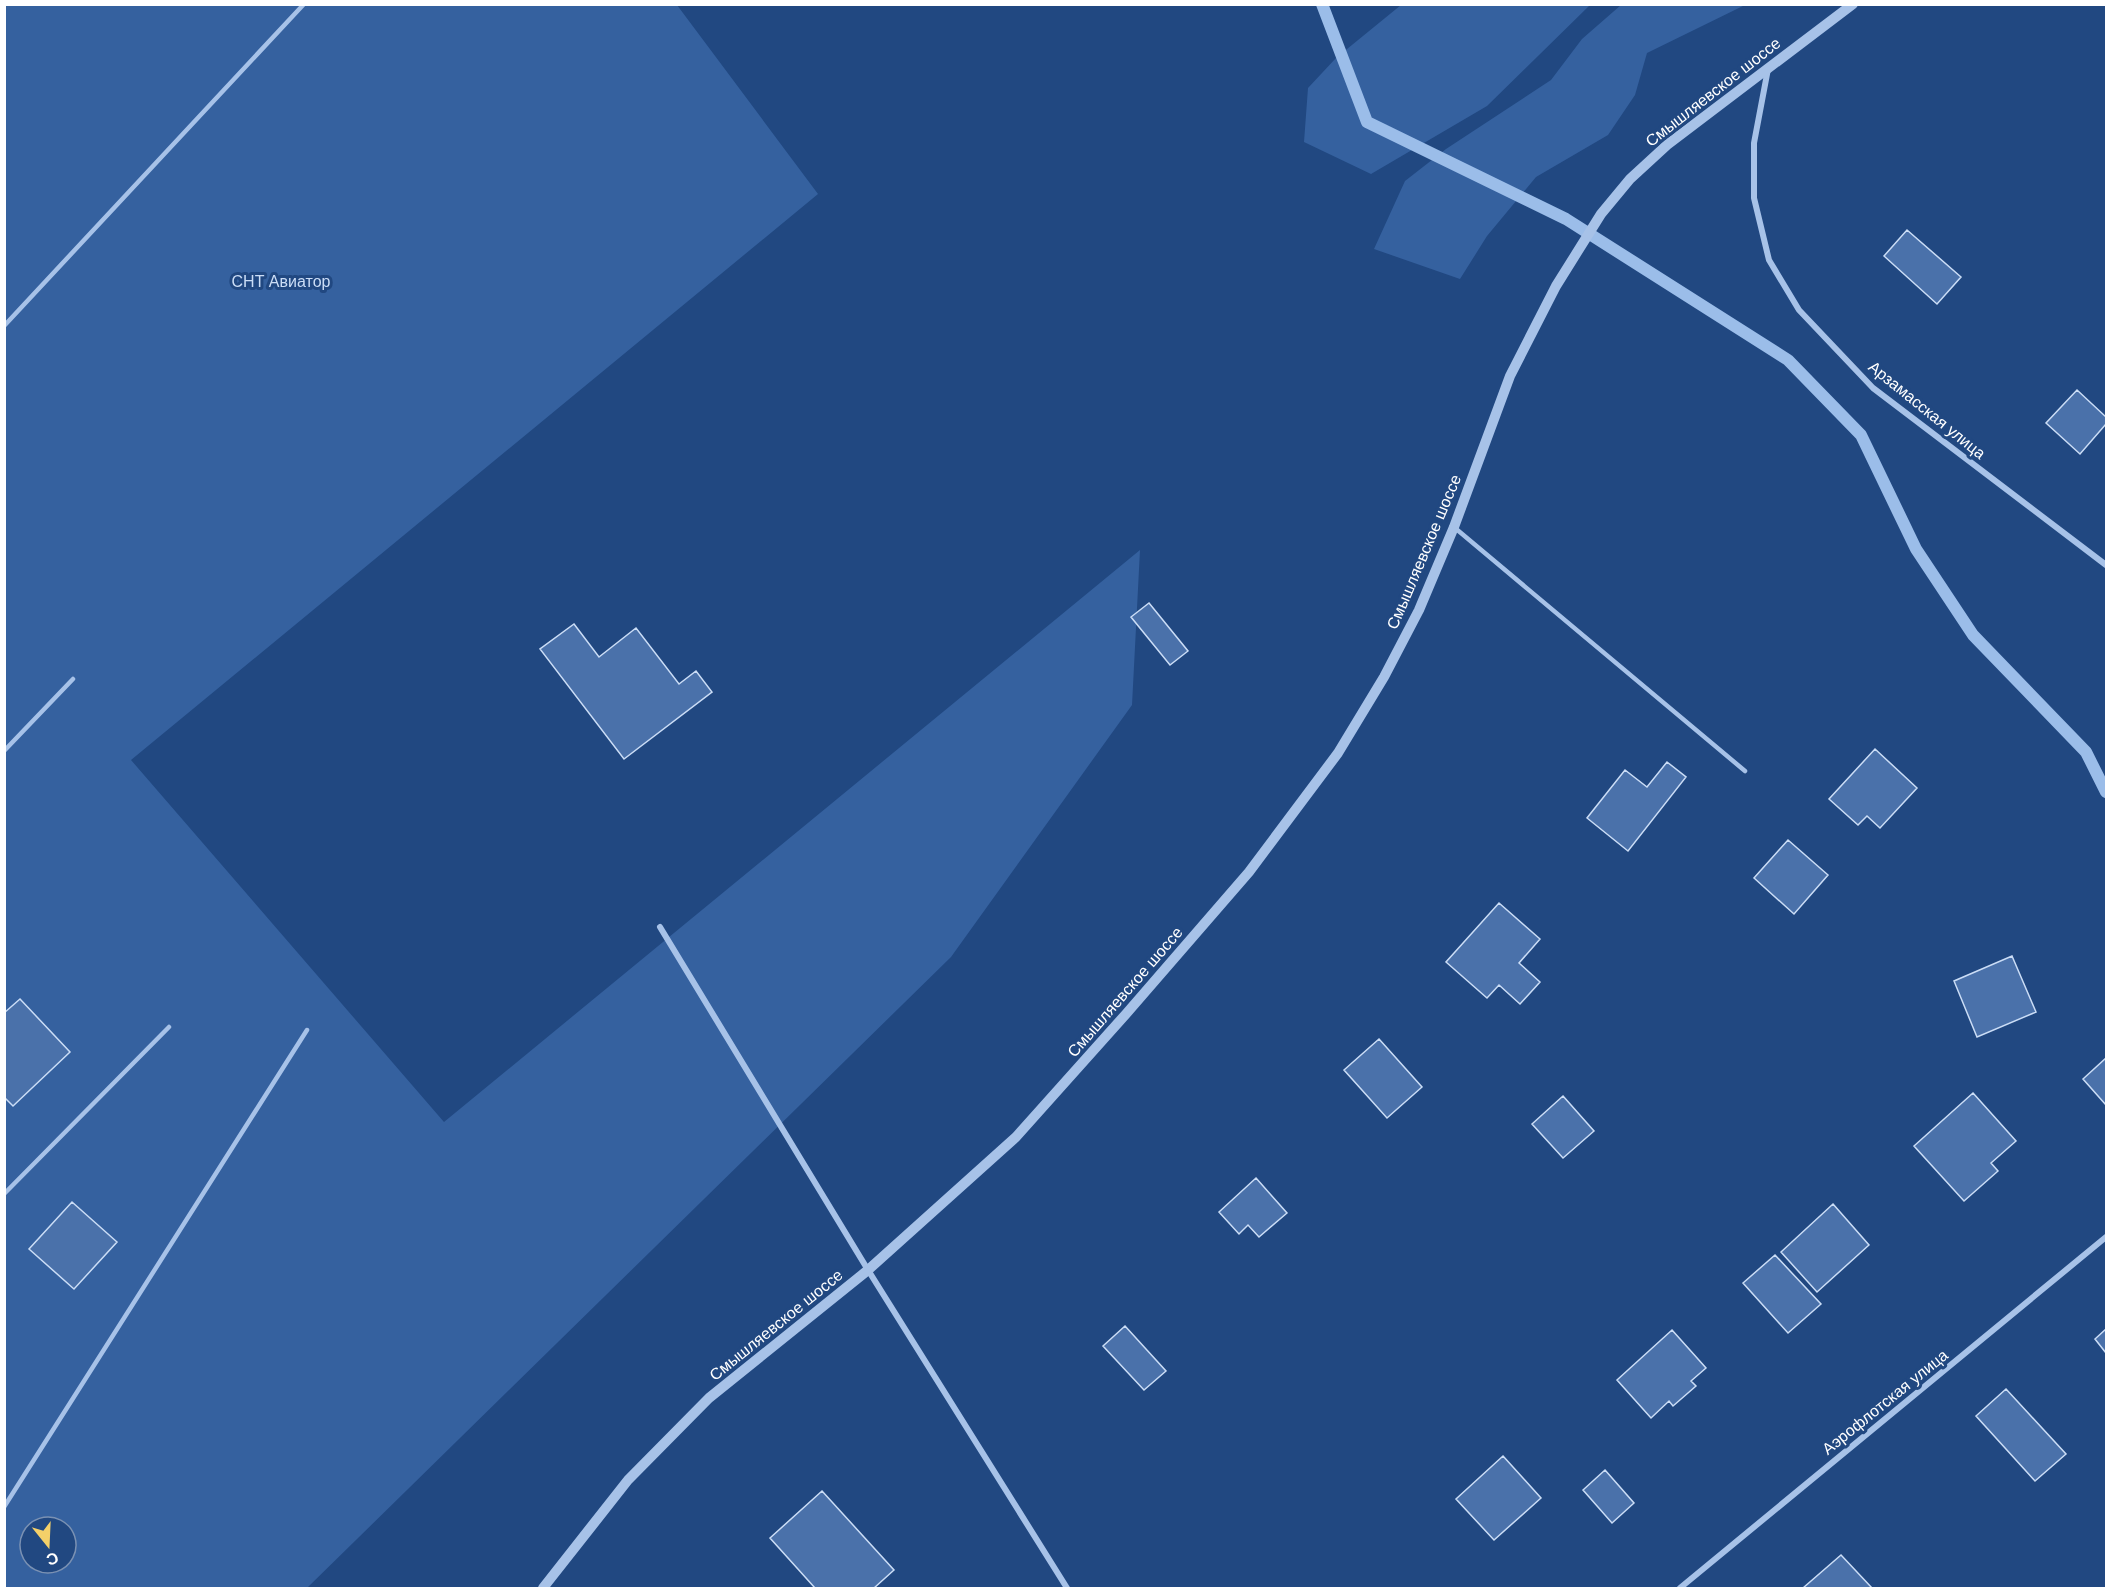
<svg xmlns="http://www.w3.org/2000/svg" width="2111" height="1593" font-family="Arial,sans-serif">
  <rect width="100%" height="100%" fill="#214881"/>
  <path fill="#35619f" fill-rule="evenodd" d="M 5,5 L 677,5 L 818,194 L 131,760 L 444,1122 L 1140,550 L 1132,705 L 951,957 L 307,1588 L 5,1588 ZM 30,1527 L 66,1527 L 66,1563 L 30,1563 Z
    M 1401,5 L 1401,4 L 1590,5 L 1487,106 L 1371,174 L 1304,142 L 1308,88 L 1336,58 Z
    M 1621,5 L 1745,5 L 1647,53 L 1635,95 L 1608,135 L 1536,177 L 1487,236 L 1460,279 L 1374,249 L 1405,181 L 1446,149 L 1551,80 L 1582,39 Z"/>
  <g fill="none" stroke-linecap="round" stroke-linejoin="round">
    <path stroke="#9bbde9" stroke-width="12" d="M 1322,4 L 1367,122 L 1566,219 L 1788,360 L 1861,435 L 1916,549 L 1973,635 L 2086,752 L 2106,792"/>
  </g>
  <path fill="#4a71aa" stroke="#cbddf6" stroke-width="1.5" d="M 1907,230 L 1961,277 L 1937,304 L 1884,256 Z
    M 2077,390 L 2106,417 L 2106,424 L 2080,454 L 2046,423 Z
    M 1149,603 L 1188,651 L 1170,665 L 1131,617 Z
    M 574,624 L 599,657 L 636,628 L 679,684 L 696,671 L 712,692 L 624,759 L 540,649 Z
    M 1875,749 L 1917,788 L 1880,828 L 1867,816 L 1858,825 L 1829,799 Z
    M 1667,762 L 1686,777 L 1628,851 L 1587,818 L 1625,770 L 1647,787 Z
    M 1788,840 L 1828,875 L 1794,914 L 1754,878 Z
    M 1499,903 L 1540,939 L 1519,963 L 1540,982 L 1520,1004 L 1499,985 L 1487,998 L 1446,962 Z
    M 2012,956 L 2036,1012 L 1977,1037 L 1954,981 Z
    M 20,999 L 70,1052 L 13,1106 L 4,1097 L 4,1013 Z
    M 1379,1039 L 1422,1087 L 1387,1118 L 1344,1070 Z
    M 2106,1058 L 2106,1105 L 2083,1079 Z
    M 1973,1093 L 2016,1141 L 1991,1163 L 1998,1171 L 1964,1201 L 1914,1146 Z
    M 1563,1096 L 1594,1131 L 1563,1158 L 1532,1124 Z
    M 1256,1178 L 1287,1213 L 1259,1237 L 1248,1225 L 1239,1234 L 1219,1212 Z
    M 72,1202 L 117,1242 L 74,1289 L 29,1249 Z
    M 1833,1204 L 1869,1245 L 1817,1292 L 1781,1252 Z
    M 1775,1255 L 1821,1304 L 1788,1333 L 1743,1283 Z
    M 1125,1326 L 1166,1371 L 1144,1390 L 1103,1346 Z
    M 2106,1329 L 2106,1353 L 2095,1339 Z
    M 1672,1330 L 1706,1368 L 1691,1381 L 1696,1386 L 1673,1406 L 1669,1401 L 1651,1418 L 1617,1380 Z
    M 2006,1389 L 2066,1454 L 2035,1481 L 1976,1416 Z
    M 1503,1456 L 1541,1498 L 1494,1540 L 1456,1499 Z
    M 1605,1470 L 1634,1503 L 1612,1523 L 1583,1490 Z
    M 822,1491 L 894,1570 L 874,1588 L 815,1588 L 770,1538 Z
    M 1841,1555 L 1872,1588 L 1803,1588 Z"/>
  <g fill="none" stroke-linecap="round" stroke-linejoin="round">
    <path stroke="#a7c2e8" stroke-width="4.5" d="M 4,326 L 304,4
      M 1455,528 L 1745,771
      M 4,751 L 73,679
      M 4,1194 L 169,1027
      M 4,1507 L 307,1030"/>
    <path stroke="#a7c2e8" stroke-width="6" d="M 1768,69 L 1754,143 L 1754,198 L 1769,260 L 1799,310 L 1873,388 L 2106,565
      M 660,927 L 868,1270 L 1067,1588
      M 1680,1588 L 2106,1237"/>
    <path stroke="#a7c2e8" stroke-width="10" d="M 543,1588 L 628,1480 L 709,1398 L 868,1270 L 1016,1137 L 1126,1014 L 1249,872 L 1338,753 L 1384,677 L 1419,610 L 1454,527 L 1510,376 L 1556,286 L 1601,214 L 1630,179 L 1667,145 L 1853,4"/>
  </g>
  <g text-anchor="middle" dominant-baseline="central" stroke-width="6" stroke-linejoin="round" paint-order="stroke">
    <g font-size="16" fill="#fff" stroke="#214881">
      <text transform="translate(1713 92) rotate(-38)">Смышляевское шоссе</text>
      <text transform="translate(1927 410) rotate(39)">Арзамасская улица</text>
      <text transform="translate(1424 552) rotate(-67)">Смышляевское шоссе</text>
      <text transform="translate(1125 992) rotate(-49)">Смышляевское шоссе</text>
      <text transform="translate(776 1325) rotate(-39)">Смышляевское шоссе</text>
      <text transform="translate(1885 1402) rotate(-39)">Аэрофлотская улица</text>
    </g>
    <g font-size="16" fill="#cbddf6" stroke="#214881">
      <text x="281" y="281">СНТ Авиатор</text>
    </g>
  </g>
  <rect width="2111" height="1593" fill="none" stroke="#ffffff" stroke-width="12"/>
  <g transform="translate(48 1545) rotate(162)"><circle r="28" fill="#214881" stroke="#7a91b3" stroke-width="1.5"/>
  <path d="M0-4.5L10 22L0 15L-10 22Z" fill="#f4d069"/>
  <text y="-9" font-size="16" font-weight="bold" text-anchor="middle" fill="#ffffff">С</text>
  </g>
</svg>
